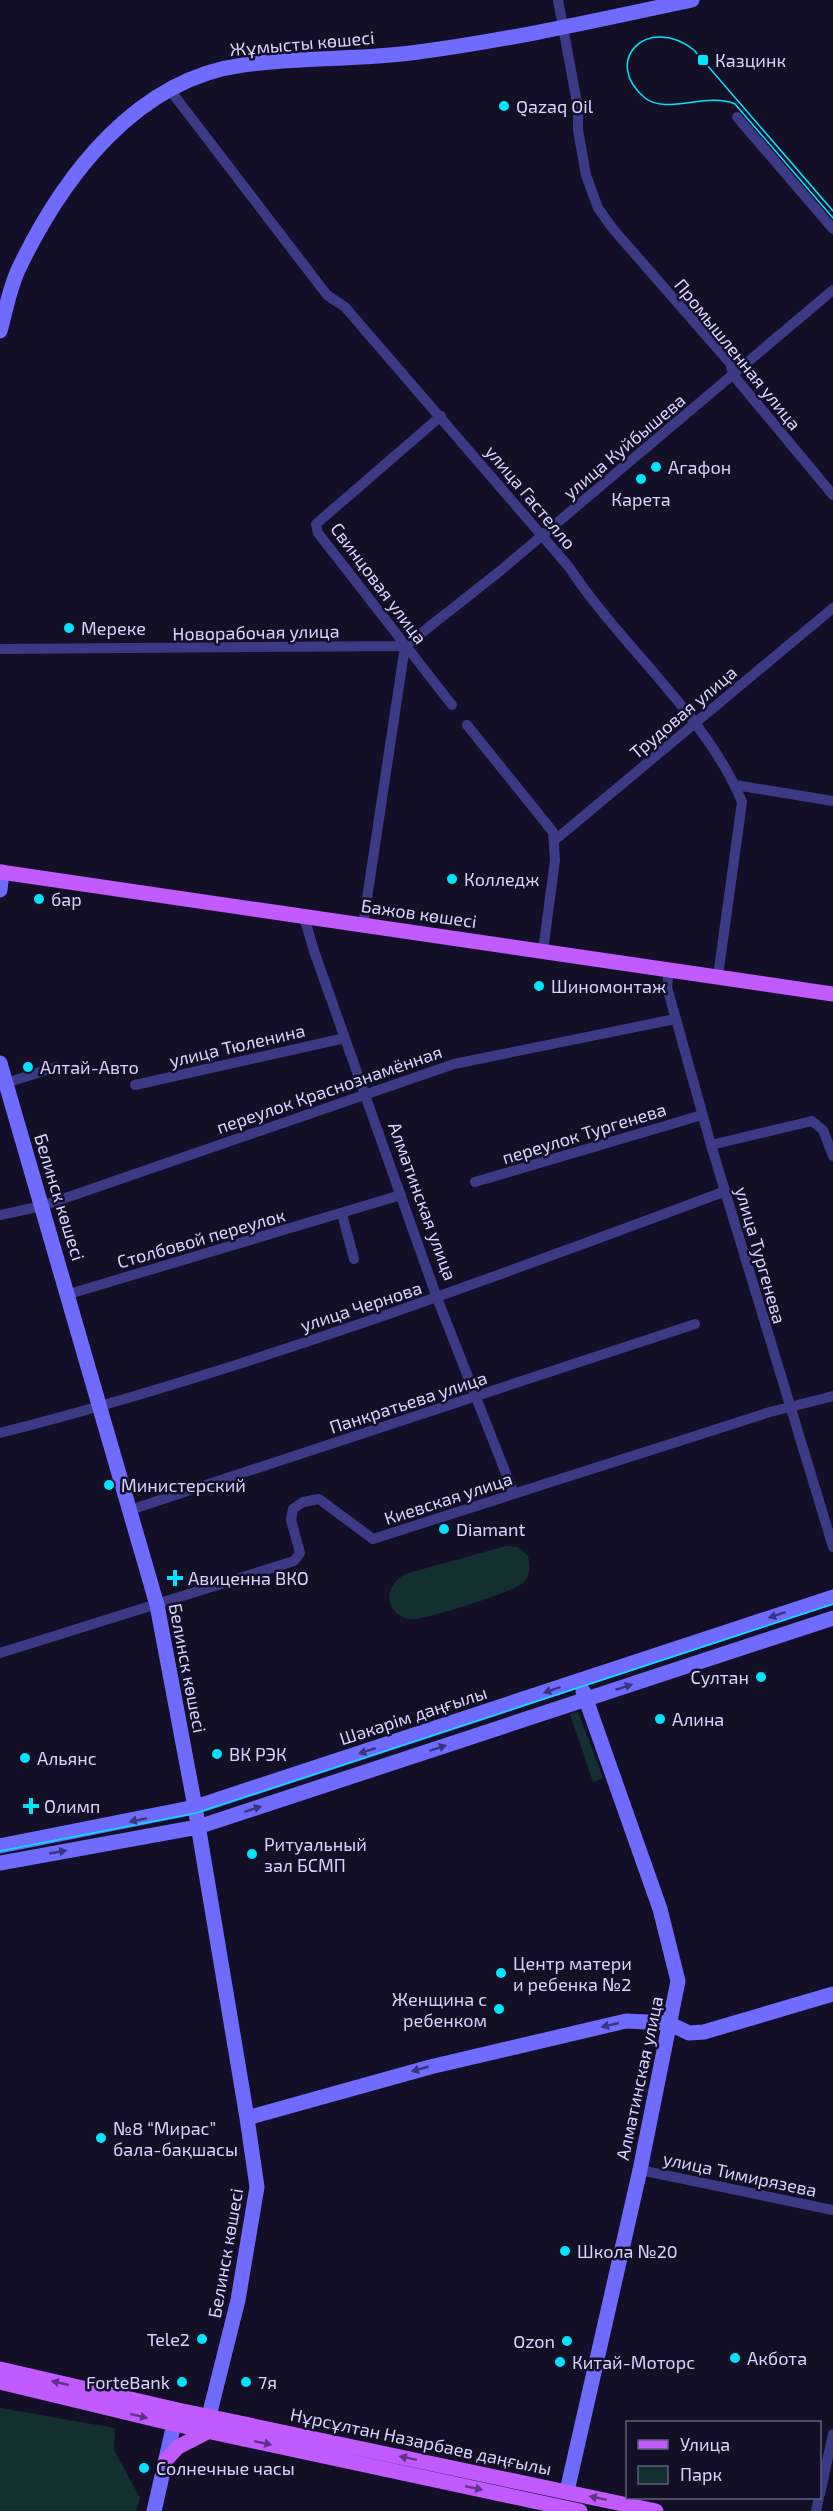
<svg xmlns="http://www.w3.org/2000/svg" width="833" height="2511" font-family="'Exo 2',sans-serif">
  <rect width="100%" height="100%" fill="#130f26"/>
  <path fill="#12302f" d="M 506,1546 L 518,1547 L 528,1556 C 530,1566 531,1573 524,1582 C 517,1591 431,1618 416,1619 C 390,1621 377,1591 405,1574 Z
    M 578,1712 L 603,1778 L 593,1782 L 570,1714 Z
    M 0,2408 L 115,2428 L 114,2450 L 140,2498 L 136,2511 L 0,2511 Z"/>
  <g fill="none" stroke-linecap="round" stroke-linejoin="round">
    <path stroke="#3d3a85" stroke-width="10" d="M 558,0 L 578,108 L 578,130 L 586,175 L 598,208 L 613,229 L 730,363 L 734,376 L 833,495
      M 170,90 L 327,295 L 345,307 L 569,567 C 620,645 707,716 742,802 L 718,976
      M 737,117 L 833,229
      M 441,416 L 316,524 L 318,533 L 452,705
      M 405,646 L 500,571 L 833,290
      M 0,649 L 405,646
      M 467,725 L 553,832 L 555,860 L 543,951
      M 735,785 L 833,801
      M 555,840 L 833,608
      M 304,917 L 314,951 L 437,1298 L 514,1494
      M 363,925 L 405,646
      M 669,970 L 667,987 L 711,1145 L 833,1547
      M 6,1083 L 56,1067
      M 135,1085 L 345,1038
      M 711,1145 L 812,1121 L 823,1130 L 833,1156
      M 475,1182 L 702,1115
      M 342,1214 L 354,1259
      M 0,1215 L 42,1206 L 454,1064 L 675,1019
      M 69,1294 L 401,1195
      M 0,1433 C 247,1370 487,1280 726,1191
      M 130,1510 L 695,1324
      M 0,1653 L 294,1561 L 300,1553 L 291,1520 L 293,1509 L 303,1502 L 319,1499 L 373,1539 L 770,1412 L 833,1396
      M 640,2170 L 833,2210
      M 820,2494 L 833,2434
      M 816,2511 L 819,2498"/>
    <path stroke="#6f6bff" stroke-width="15" d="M 0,331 C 6,310 10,285 20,266 C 64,175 137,79 243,65 C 299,57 355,60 411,53 C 506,41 598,20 692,0
      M 0,890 L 2,872
      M 0,1063 L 157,1605 L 195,1807 L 247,2118 L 257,2187 L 238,2300 L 209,2416
      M 0,1846 L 195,1807 L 833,1597
      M 0,1863 L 198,1827 L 833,1618
      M 247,2118 L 430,2067 L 626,2021 L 668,2023 L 689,2033 L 704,2032 L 833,1994
      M 567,2491 L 640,2170 L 678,1981 L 660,1909 L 583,1691
      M 154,2511 L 174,2424"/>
    <path stroke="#c25bff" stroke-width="15" d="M 0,872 L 833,994
      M 0,2369 L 178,2410 L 656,2511
      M 0,2382 L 174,2424 L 580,2511
      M 166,2460 L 178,2447 L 209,2431"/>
    <path stroke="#00e5ff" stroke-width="1.5" d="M 833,211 L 694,50 C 647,14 601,61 645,98 C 666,115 707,92 735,104 L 833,218
      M 0,1851 L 196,1813 L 833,1604"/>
  </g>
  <defs><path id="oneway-solid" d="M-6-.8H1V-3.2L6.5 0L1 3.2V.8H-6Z" transform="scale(1.5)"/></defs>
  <g fill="#38347d">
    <use href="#oneway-solid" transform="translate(777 1615) rotate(162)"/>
    <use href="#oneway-solid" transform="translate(624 1687) rotate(-18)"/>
    <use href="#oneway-solid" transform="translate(552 1690) rotate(161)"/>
    <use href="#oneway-solid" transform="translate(438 1748) rotate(-18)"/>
    <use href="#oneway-solid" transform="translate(367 1751) rotate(162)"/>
    <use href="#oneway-solid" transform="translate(253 1809) rotate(-18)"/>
    <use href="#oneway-solid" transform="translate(138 1820) rotate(168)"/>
    <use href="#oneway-solid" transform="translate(58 1852) rotate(-10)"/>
    <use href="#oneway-solid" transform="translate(610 2025) rotate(167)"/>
    <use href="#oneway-solid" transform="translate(420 2069) rotate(164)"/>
  </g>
  <g fill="#623188">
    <use href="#oneway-solid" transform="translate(60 2383) rotate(-167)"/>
    <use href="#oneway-solid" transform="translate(139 2416) rotate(14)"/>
    <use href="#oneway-solid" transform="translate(263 2443) rotate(12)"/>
    <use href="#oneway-solid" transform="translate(408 2458) rotate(-168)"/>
    <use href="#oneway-solid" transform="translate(474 2488) rotate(12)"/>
    <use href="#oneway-solid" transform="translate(598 2498) rotate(-168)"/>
  </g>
  <g fill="#00e5ff" stroke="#130f26" stroke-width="2">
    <rect x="697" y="54" width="12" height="12" rx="3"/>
    <circle cx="504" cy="106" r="6"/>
    <circle cx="656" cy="467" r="6"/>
    <circle cx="641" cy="479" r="6"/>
    <circle cx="69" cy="628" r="6"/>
    <circle cx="452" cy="879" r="6"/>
    <circle cx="39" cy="899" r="6"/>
    <circle cx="539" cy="986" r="6"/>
    <circle cx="28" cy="1067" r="6"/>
    <circle cx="109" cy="1485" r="6"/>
    <circle cx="444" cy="1529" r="6"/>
    <path d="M172 1569h6v6h6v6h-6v6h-6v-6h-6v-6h6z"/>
    <circle cx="761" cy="1677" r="6"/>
    <circle cx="660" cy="1719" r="6"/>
    <circle cx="217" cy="1754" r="6"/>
    <circle cx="25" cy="1758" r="6"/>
    <path d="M28 1797h6v6h6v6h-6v6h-6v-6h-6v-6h6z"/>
    <circle cx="252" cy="1854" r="6"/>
    <circle cx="501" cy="1973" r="6"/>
    <circle cx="499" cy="2009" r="6"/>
    <circle cx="101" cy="2138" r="6"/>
    <circle cx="565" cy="2251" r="6"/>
    <circle cx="202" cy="2339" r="6"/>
    <circle cx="567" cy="2341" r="6"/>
    <circle cx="735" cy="2358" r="6"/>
    <circle cx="560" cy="2362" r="6"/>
    <circle cx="182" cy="2382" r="6"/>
    <circle cx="246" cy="2382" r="6"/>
    <circle cx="144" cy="2468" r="6"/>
  </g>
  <g text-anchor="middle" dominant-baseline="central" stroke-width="5" stroke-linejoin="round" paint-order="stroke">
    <g font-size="18" fill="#d9d4ff" stroke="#130f26">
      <text transform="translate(302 43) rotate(-5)">Жұмысты көшесі</text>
      <text transform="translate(738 354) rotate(51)">Промышленная улица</text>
      <text transform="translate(624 446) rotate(-40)">улица Куйбышева</text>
      <text transform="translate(531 497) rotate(50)">улица Гастелло</text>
      <text transform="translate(379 583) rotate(53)">Свинцовая улица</text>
      <text transform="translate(256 632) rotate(-1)">Новорабочая улица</text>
      <text transform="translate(683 712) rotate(-40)">Трудовая улица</text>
      <text transform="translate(419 913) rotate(8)">Бажов көшесі</text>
      <text transform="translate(237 1045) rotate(-13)">улица Тюленина</text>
      <text transform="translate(329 1089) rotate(-19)">переулок Краснознамённая</text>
      <text transform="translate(584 1133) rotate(-17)">переулок Тургенева</text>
      <text transform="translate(60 1197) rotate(73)">Белинск көшесі</text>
      <text transform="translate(423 1201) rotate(70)">Алматинская улица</text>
      <text transform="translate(201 1238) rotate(-16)">Столбовой переулок</text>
      <text transform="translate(761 1255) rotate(74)">улица Тургенева</text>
      <text transform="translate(361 1306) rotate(-18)">улица Чернова</text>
      <text transform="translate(408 1402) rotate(-18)">Панкратьева улица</text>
      <text transform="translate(448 1498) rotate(-18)">Киевская улица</text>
      <text transform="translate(188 1668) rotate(79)">Белинск көшесі</text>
      <text transform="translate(413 1715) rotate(-18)">Шәкәрім даңғылы</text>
      <text transform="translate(639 2078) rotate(-78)">Алматинская улица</text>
      <text transform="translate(740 2174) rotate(12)">улица Тимирязева</text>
      <text transform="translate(225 2253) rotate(-80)">Белинск көшесі</text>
      <text transform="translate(421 2441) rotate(12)">Нұрсұлтан Назарбаев даңғылы</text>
    </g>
    <g font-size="18" fill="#d9d4ff" stroke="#130f26" text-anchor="start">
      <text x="715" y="60">Казцинк</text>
      <text x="516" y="106">Qazaq Oil</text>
      <text x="668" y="467">Агафон</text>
      <text x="641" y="499" text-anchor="middle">Карета</text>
      <text x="81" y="628">Мереке</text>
      <text x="464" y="879">Колледж</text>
      <text x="51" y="899">бар</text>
      <text x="551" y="986">Шиномонтаж</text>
      <text x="40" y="1067">Алтай-Авто</text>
      <text x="121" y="1485">Министерский</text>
      <text x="456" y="1529">Diamant</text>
      <text x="188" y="1578">Авиценна ВКО</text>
      <text x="749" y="1677" text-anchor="end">Султан</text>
      <text x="672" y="1719">Алина</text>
      <text x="229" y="1754">ВК РЭК</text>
      <text x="37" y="1758">Альянс</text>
      <text x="44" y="1806">Олимп</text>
      <text x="264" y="1844">Ритуальный<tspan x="264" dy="21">зал БСМП</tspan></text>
      <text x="513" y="1963">Центр матери<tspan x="513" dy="21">и ребенка №2</tspan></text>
      <text x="487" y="1999" text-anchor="end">Женщина с<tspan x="487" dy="21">ребенком</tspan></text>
      <text x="113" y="2128">№8 “Мирас”<tspan x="113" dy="21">бала-бақшасы</tspan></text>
      <text x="577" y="2251">Школа №20</text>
      <text x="190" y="2339" text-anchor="end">Tele2</text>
      <text x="555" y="2341" text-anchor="end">Ozon</text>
      <text x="747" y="2358">Акбота</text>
      <text x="572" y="2362">Китай-Моторс</text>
      <text x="170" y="2382" text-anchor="end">ForteBank</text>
      <text x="258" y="2382">7я</text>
      <text x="156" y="2468">Солнечные часы</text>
    </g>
  </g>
  <rect x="626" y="2421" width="195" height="78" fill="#130f26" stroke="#625e7d" stroke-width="1.5"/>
  <rect x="638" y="2440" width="30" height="9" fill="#c25bff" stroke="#625e7d" stroke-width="1.5"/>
  <text x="680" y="2451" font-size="18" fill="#d9d4ff">Улица</text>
  <rect x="638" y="2466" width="30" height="18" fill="#12302f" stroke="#625e7d" stroke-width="1.5"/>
  <text x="680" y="2481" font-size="18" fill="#d9d4ff">Парк</text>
</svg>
